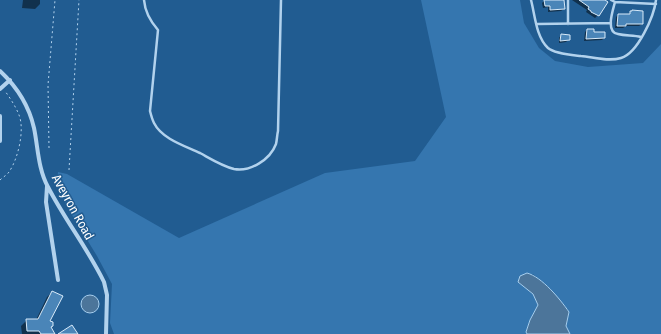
<svg xmlns="http://www.w3.org/2000/svg" width="661" height="334" font-family="'Fira Sans Condensed',sans-serif">
  <rect width="100%" height="100%" fill="#215c91"/>
  <path fill="#3576af" d="M 421,0 L 520,0 L 524,23 L 539,48 L 555,61 L 588,67 L 643,63 L 661,44 L 661,334 L 570,334 L 566,326 L 569,312 L 560,300 L 533,274 L 518,282 L 533,294 L 538,305 L 530,320 L 526,332 L 527,334 L 114,334 L 110,323 L 112,284 L 97,256 L 69,210 L 57,186 L 58,172 L 67,174 L 179,238 L 325,173 L 415,161 L 446,117 Z"/>
  <path fill="#4c759a" stroke="#a6ceee" d="M 527,273 C 542,277 560,299 569,312 L 566,326 L 570,334 L 527,334 L 526,332 L 530,320 L 538,305 L 533,294 L 518,282 L 520,276 Z
    M81 304a9 9 0 1 1 18 0a9 9 0 1 1-18 0Z"/>
  <path fill="#0007" d="M 23,0 L 40,0 L 40,4 L 35,9 L 22,8 Z
    M 563,0 L 564,9 L 561,11 L 548,12 L 548,7 L 543,8 L 542,3 L 544,1 Z
    M 572,0 L 603,0 L 598,15 L 595,18 L 586,12 L 587,10 Z
    M 631,12 L 642,24 L 639,26 L 626,26 L 623,28 L 615,28 L 616,17 L 618,15 L 629,14 Z
    M 587,30 L 593,33 L 604,38 L 602,40 L 584,41 L 585,32 Z
    M 561,35 L 569,39 L 566,42 L 559,43 L 559,38 Z
    M 52,292 L 49,321 L 50,327 L 54,334 L 22,334 L 21,326 L 27,320 L 36,320 L 47,297 Z"/>
  <path fill="#4a85b8" stroke="#d8eaf9" d="M 544,0 L 564,0 L 565,9 L 550,10 L 550,6 L 545,6 Z
    M 579,0 L 605,0 L 608,2 L 599,16 L 591,12 L 591,11 L 588,9 L 589,7 Z
    M 632,10 L 643,11 L 643,24 L 626,24 L 626,26 L 617,26 L 618,14 L 630,14 L 630,11 L 632,11 Z
    M 587,29 L 594,29 L 594,32 L 605,32 L 605,38 L 586,39 Z
    M 561,34 L 570,35 L 570,40 L 560,41 Z
    M 52,291 L 63,296 L 50,321 L 53,322 L 53,326 L 51,327 L 55,334 L 41,334 L 39,331 L 27,331 L 26,319 L 38,319 Z
    M 72,325 L 78,334 L 58,334 Z"/>
  <g fill="none" stroke-linecap="round" stroke-linejoin="round">
    <path stroke="#b2d2ed" stroke-width="1" stroke-dasharray="2 3" stroke-linecap="butt" d="M 49,148 L 48,85 L 55,0
      M 69,170 L 79,0
      M 0,180 C 3,177 7,175 9,172 C 18,159 25,130 19,115 C 16,107 10,98 5,91"/>
    <path stroke="#b2d2ed" stroke-width="2.5" d="M 144,0 C 145,12 150,21 158,30 L 150,111 C 151,115 152,119 154,123 C 162,139 185,146 200,153 C 211,159 222,166 234,169 C 250,172 270,160 276,144 C 277,140 277,135 278,131 L 281,0
      M 531,0 C 535,15 536,37 548,48 C 555,54 572,55 581,56 C 593,57 608,62 621,58 C 638,53 654,16 656,0
      M 568,0 L 568,24
      M 611,0 L 615,2 L 656,4
      M 615,2 C 613,10 605,32 618,34 C 626,36 633,35 641,37
      M 537,24 L 611,23"/>
    <path stroke="#b2d2ed" stroke-width="4" d="M 0,71 C 16,86 29,106 34,128 C 38,147 38,169 48,187 C 65,220 88,249 104,282 L 107,295 L 106,334
      M 0,89 L 10,80
      M 0,116 L 0,141
      M 47,186 L 46,202 L 58,280"/>
  </g>
  <g text-anchor="middle" dominant-baseline="central" stroke-width="3" stroke-linejoin="round" paint-order="stroke">
    <g font-size="13" fill="#fff" stroke="#215c91">
      <text transform="translate(73 207) rotate(61)">Aveyron Road</text>
    </g>
  </g>
</svg>
